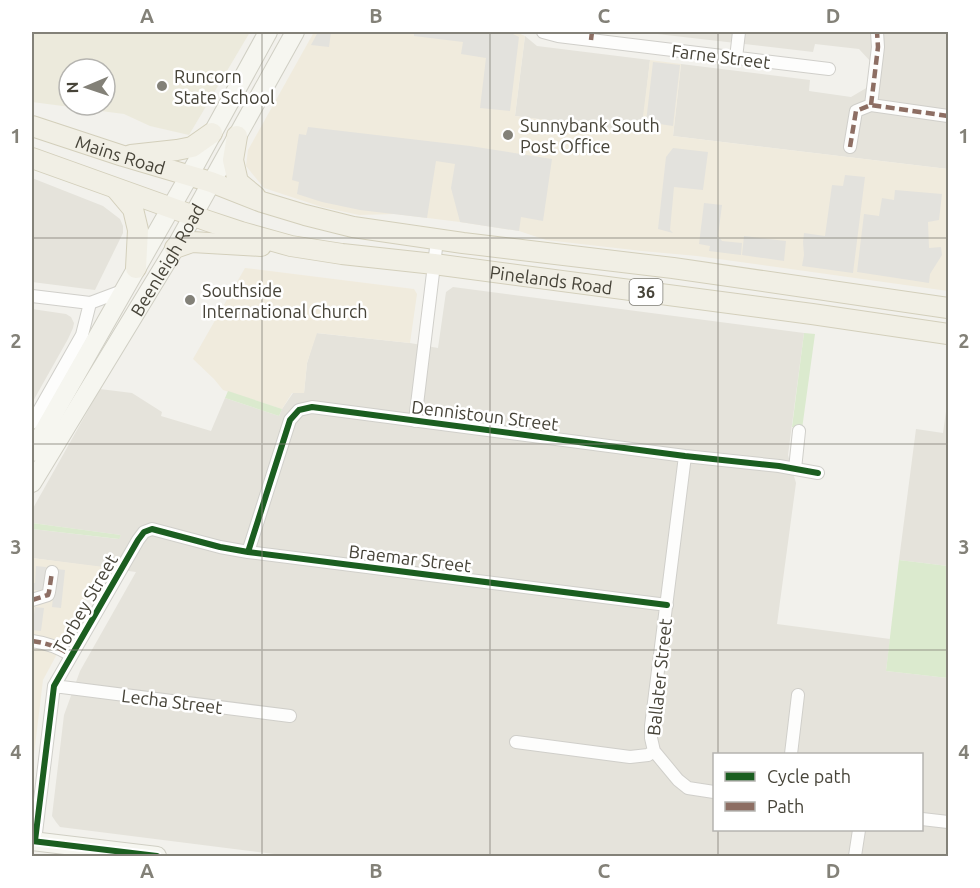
<svg xmlns="http://www.w3.org/2000/svg" width="980" height="888" font-family="Ubuntu,sans-serif">
  <rect width="100%" height="100%" fill="#f2f1ec"/>
  <path fill="#e5e3db" fill-rule="evenodd" d="M 640,32 L 948,32 L 948,169 L 673,136 L 681,64 L 810,80 L 809,91 L 851,97 L 868,87 L 871,62 L 859,49 L 815,44 L 813,52 Z
    M 525,36 L 537,46 L 650,60 L 642,132 L 515,116 Z
    M 32,178 L 103,206 L 120,219 L 123,226 L 123,233 L 95,290 L 32,282 Z
    M 453,287 L 804,333 L 788,455 L 796,483 L 777,624 L 890,639 L 886,671 L 948,678 L 948,856 L 290,856 L 60,827 L 56,822 L 52,816 L 64,715 L 80,671 L 136,572 L 32,558 L 32,529 L 118,539 L 121,535 L 32,523 L 32,510 L 100,389 L 132,393 L 162,412 L 161,416 L 211,431 L 225,398 L 279,416 L 282,409 L 293,393 L 304,393 L 307,363 L 316,333 L 410,343 L 438,348 L 446,292 ZM 714,754 L 922,754 L 922,830 L 714,830 Z
    M 32,309 L 66,314 L 71,317 L 74,323 L 73,328 L 68,339 L 32,403 Z
    M 948,397 L 948,566 L 899,560 L 916,429 L 943,433 Z"/>
  <path fill="#f0ebdd" d="M 314,32 L 516,32 L 525,36 L 515,116 L 641,132 L 650,60 L 681,64 L 673,136 L 948,169 L 948,291 L 697,256 L 642,251 L 546,240 L 519,231 L 460,222 L 395,214 L 359,215 L 322,207 L 264,188 L 246,166 L 248,150 Z
    M 245,268 L 414,289 L 417,294 L 410,343 L 317,333 L 307,363 L 304,393 L 292,393 L 282,409 L 223,390 L 214,379 L 193,359 Z
    M 32,558 L 104,567 L 43,680 L 32,771 Z"/>
  <path fill="#eceadc" fill-rule="evenodd" d="M 32,32 L 250,32 L 189,135 L 150,126 L 124,114 L 32,102 ZM 69,69 L 105,69 L 105,105 L 69,105 Z"/>
  <path fill="#dbeace" d="M 804,333 L 815,334 L 802,429 L 792,427 Z
    M 228,391 L 282,409 L 279,416 L 225,398 Z
    M 32,523 L 121,535 L 119,539 L 32,529 Z
    M 899,560 L 948,566 L 948,678 L 886,671 Z"/>
  <path fill="#e3e2dd" d="M 318,32 L 331,32 L 329,47 L 311,45 Z
    M 414,32 L 509,32 L 519,37 L 510,111 L 480,108 L 486,58 L 461,54 L 463,42 L 414,36 Z
    M 653,62 L 680,65 L 673,126 L 646,122 Z
    M 308,127 L 470,146 L 552,159 L 543,221 L 521,217 L 519,231 L 460,222 L 451,188 L 455,164 L 436,161 L 427,218 L 360,210 L 322,202 L 297,194 L 299,182 L 292,180 L 299,134 L 306,135 Z
    M 673,148 L 708,152 L 703,190 L 674,187 L 670,230 L 673,233 L 658,229 L 666,157 Z
    M 845,175 L 865,177 L 853,273 L 802,266 L 804,255 L 803,242 L 804,233 L 825,236 L 832,185 L 843,186 Z
    M 895,190 L 942,194 L 939,220 L 928,222 L 929,248 L 941,247 L 942,255 L 930,274 L 929,283 L 857,272 L 864,214 L 879,216 L 882,198 L 894,200 Z
    M 704,203 L 722,205 L 718,236 L 722,241 L 742,243 L 741,255 L 709,251 L 710,246 L 699,244 Z
    M 744,236 L 786,241 L 784,261 L 742,255 Z
    M 36,566 L 46,567 L 43,591 L 34,590 L 33,588 L 32,593 L 32,583 L 35,583 Z
    M 56,569 L 65,570 L 61,608 L 52,607 Z
    M 35,607 L 44,608 L 41,631 L 32,630 Z"/>
  <g fill="none" stroke-linecap="round" stroke-linejoin="round">
    <defs>
      <path id="street" d="M 543,32 L 558,36 L 829,69
        M 736,58 L 739,32
        M 871,105 L 878,47 L 877,32
        M 850,147 L 856,111 L 871,105 L 948,116
        M 32,296 L 90,303 L 122,291
        M 415,421 L 437,240
        M 32,423 L 82,335 L 90,303
        M 685,456 L 651,726 L 651,738 L 654,751 L 678,780 L 688,788 L 714,792
        M 795,469 L 799,431
        M 248,552 L 290,420 L 299,410 L 312,407 L 685,456 L 779,466 L 818,473
        M 32,600 L 48,595 L 49,592 L 52,572
        M 32,641 C 47,643 58,647 71,655
        M 54,686 L 290,716
        M 516,742 L 630,757 L 648,755 L 654,751
        M 791,754 L 798,695
        M 922,819 L 948,822
        M 35,841 L 54,686 L 138,540 L 144,532 L 152,529 L 220,547 L 248,552 L 667,605
        M 855,856 L 859,830"/>
      <g id="secondary">
        <path d="M 32,452 L 189,176 L 268,32"/>
        <path id="s1" d="M 32,483 L 175,248 L 295,32"/>
        <path d="M 32,841 L 157,856"/>
      </g>
      <g id="primary">
        <path id="s2" d="M 32,126 L 123,156 L 211,182 L 262,202 L 305,215 L 353,227 L 463,243 L 673,268 L 948,308"/>
        <path d="M 237,136 L 233,160 L 238,182 L 255,196"/>
        <path d="M 131,155 L 177,150 L 192,147 L 212,133"/>
        <path id="s3" d="M 32,158 L 208,221 L 241,232 L 291,246 L 342,254 L 434,264 L 812,314 L 948,334"/>
        <path d="M 117,190 L 133,209 L 138,230 L 136,268"/>
        <path d="M 175,248 L 192,242 L 261,246"/>
      </g>
    </defs>
    <use href="#street" stroke="#d0cfca" stroke-width="14"/>
    <use href="#secondary" stroke="#d0cfc4" stroke-width="20"/>
    <use href="#primary" stroke="#d3cfbb" stroke-width="22"/>
    <use href="#street" stroke="#fdfdfc" stroke-width="12"/>
    <use href="#secondary" stroke="#f6f6f0" stroke-width="18"/>
    <use href="#primary" stroke="#f1efe5" stroke-width="20"/>
    <path stroke="#8d6e63" stroke-width="4.5" stroke-dasharray="9 4.5" stroke-linecap="butt" d="M 591,40 L 592,32
      M 871,105 L 878,47 L 877,32
      M 850,147 L 856,111 L 871,105 L 948,116
      M 32,600 L 48,595 L 49,592 L 52,572
      M 32,641 C 47,643 58,647 71,655"/>
    <defs>
      <path id="cycleway" d="M 248,552 L 290,420 L 299,410 L 312,407 L 685,456 L 779,466 L 818,473
        M 32,841 L 157,856
        M 35,841 L 54,686 L 138,540 L 144,532 L 152,529 L 220,547 L 248,552 L 667,605"/>
    </defs>
    <use href="#cycleway" stroke="#fff" stroke-width="10"/>
    <use href="#cycleway" stroke="#1b5e20" stroke-width="6"/>
  </g>
  <path fill="none" stroke="#838178" stroke-width="1.5" stroke-opacity="0.55" d="M 262,32 L 262,856M 490,32 L 490,856M 718,32 L 718,754M 32,238 L 948,238M 32,444 L 948,444M 32,650 L 948,650M 718,830 L 718,856"/>
  <g fill="#838178" stroke="#fff" stroke-width="2">
    <circle cx="162" cy="86" r="6"/>
    <circle cx="508" cy="135" r="6"/>
    <circle cx="190" cy="300" r="6"/>
  </g>
  <g text-anchor="middle" dominant-baseline="central" stroke-width="5" stroke-linejoin="round" paint-order="stroke">
    <rect fill="#fff" stroke="#7e7c74" stroke-width="1.5" x="629.5" y="279" width="33" height="26" rx="4.5"/>
    <g font-size="16" font-weight="bold" fill="#474439">
      <text x="646" y="292">36</text>
    </g>
    <g font-size="18" fill="#474439" stroke="#fff">
      <text transform="translate(721 56) rotate(7)">Farne Street</text>
      <text stroke="none"><textPath href="#s2" startOffset="93">Mains Road</textPath></text>
      <text stroke="none"><textPath href="#s1" startOffset="261">Beenleigh Road</textPath></text>
      <text stroke="none"><textPath href="#s3" startOffset="536">Pinelands Road</textPath></text>
      <text transform="translate(485 415) rotate(7)">Dennistoun Street</text>
      <text transform="translate(410 558) rotate(7)">Braemar Street</text>
      <text transform="translate(85 603) rotate(-60)">Torbey Street</text>
      <text transform="translate(659 677) rotate(-84)">Ballater Street</text>
      <text transform="translate(172 701) rotate(7)">Lecha Street</text>
    </g>
    <g font-size="18" fill="#474439" stroke="#fff" text-anchor="start">
      <text x="174" y="76">Runcorn<tspan x="174" dy="21">State School</tspan></text>
      <text x="520" y="125">Sunnybank South<tspan x="520" dy="21">Post Office</tspan></text>
      <text x="202" y="290">Southside<tspan x="202" dy="21">International Church</tspan></text>
    </g>
  </g>
  <rect width="980" height="888" fill="none" stroke="#ffffff" stroke-width="66"/>
  <rect x="713" y="753" width="210" height="78" fill="#ffffff" stroke="#b5b4b0" stroke-width="1.5"/>
  <rect x="725" y="772" width="30" height="9" fill="#1b5e20" stroke="#b5b4b0" stroke-width="1.5"/>
  <text x="767" y="783" font-size="18" fill="#474439">Cycle path</text>
  <rect x="725" y="802" width="30" height="9" fill="#8d6e63" stroke="#b5b4b0" stroke-width="1.5"/>
  <text x="767" y="813" font-size="18" fill="#474439">Path</text>
  <g transform="translate(87 87) rotate(268)"><circle r="28" fill="#ffffff" stroke="#b5b4b0" stroke-width="1.5"/>
  <path d="M0-4.5L10 22L0 15L-10 22Z" fill="#838178"/>
  <text y="-9" font-size="16" font-weight="bold" text-anchor="middle" fill="#474439">N</text>
  </g>
  <rect x="33" y="33" width="914" height="822" fill="none" stroke="#838178" stroke-width="2"/>
  <g font-size="20" text-anchor="middle" font-weight="bold" fill="#838178">
    <text x="147" y="23">A</text>
    <text x="376" y="23">B</text>
    <text x="604" y="23">C</text>
    <text x="833" y="23">D</text>
    <text x="16" y="143">1</text>
    <text x="964" y="143">1</text>
    <text x="16" y="348">2</text>
    <text x="964" y="348">2</text>
    <text x="16" y="554">3</text>
    <text x="964" y="554">3</text>
    <text x="16" y="759">4</text>
    <text x="964" y="759">4</text>
    <text x="147" y="878">A</text>
    <text x="376" y="878">B</text>
    <text x="604" y="878">C</text>
    <text x="833" y="878">D</text>
  </g>
</svg>
